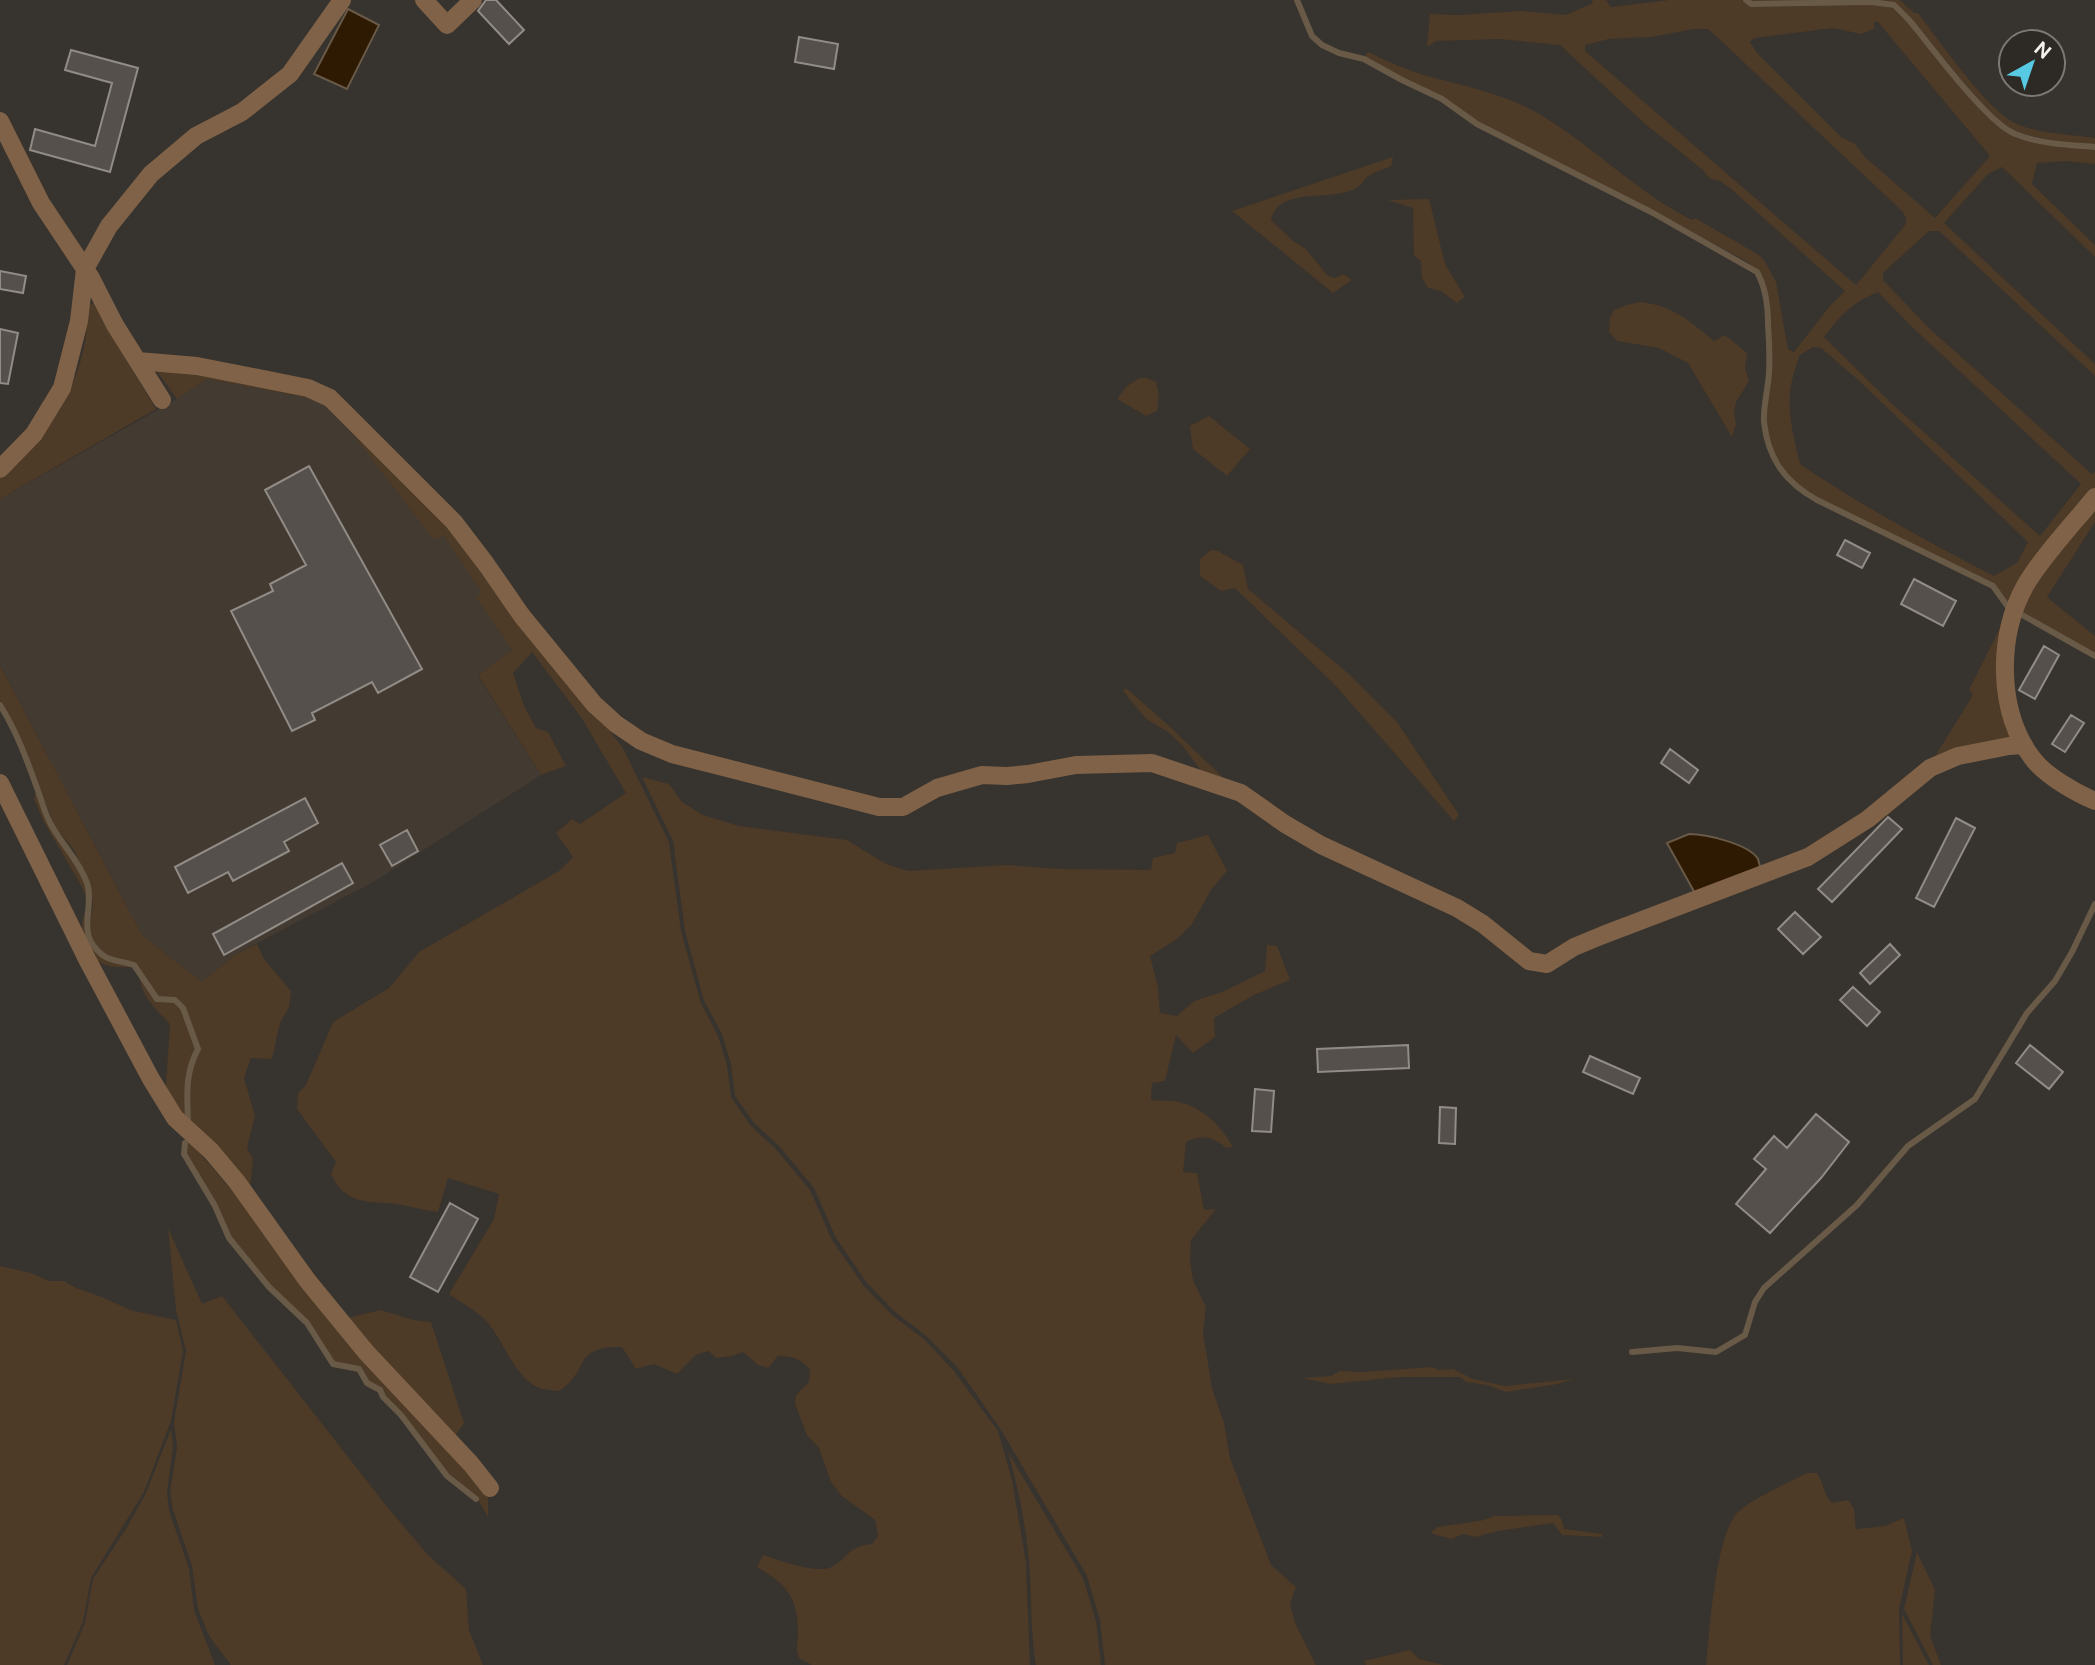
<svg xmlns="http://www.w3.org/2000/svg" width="2095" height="1665" font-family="'Public Sans',sans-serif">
  <rect width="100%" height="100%" fill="#37332e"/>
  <path fill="#433a31" d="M 207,379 L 321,400 L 444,535 L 483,594 L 477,597 L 512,650 L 478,676 L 541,775 L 375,881 L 233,956 L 202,982 L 142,935 L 0,665 L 0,499 L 177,399 Z"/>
  <path fill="#4d3a27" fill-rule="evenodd" d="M 1592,0 L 1606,0 L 1611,7 L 1669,0 L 1742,0 L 1750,7 L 1871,5 L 1892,8 L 1907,22 C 1930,49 1985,125 2014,137 C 2039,146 2069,148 2095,150 L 2095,164 L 2066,161 L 2037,163 L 2032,184 L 2095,245 L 2095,257 L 2002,167 L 1988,174 L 1944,223 L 2095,364 L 2095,376 L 1939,231 L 1929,231 L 1883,273 L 1883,280 L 1930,329 L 2092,474 L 2095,472 L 2095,488 L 2017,584 L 2009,605 L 1994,585 L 1817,499 L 1797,487 L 1782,470 L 1771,448 L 1765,420 L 1771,370 L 1769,309 L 1765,283 L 1758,271 L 1744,260 L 1654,212 L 1478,123 L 1443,98 L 1402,79 L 1364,57 L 1368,52 C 1387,61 1407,70 1427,76 C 1464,86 1500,93 1534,111 C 1591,143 1634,191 1692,220 L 1695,218 L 1759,255 L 1764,260 L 1776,282 L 1788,349 L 1794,352 L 1829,307 L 1845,291 L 1731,189 L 1720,181 L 1710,179 L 1703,170 L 1644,123 L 1560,45 L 1500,39 L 1436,41 L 1427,47 L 1430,14 L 1458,15 L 1522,11 L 1566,15 L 1593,3 ZM 1874,22 L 1878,22 L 1990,156 L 1935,218 L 1866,158 L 1855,144 L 1841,137 L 1757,53 L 1750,42 L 1754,38 L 1833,28 L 1861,34 L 1874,29 ZM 1694,29 L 1708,29 L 1716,36 L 1902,211 L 1906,218 L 1906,224 L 1856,285 L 1585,51 L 1585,45 L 1609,39 L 1651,37 ZM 1878,292 L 1912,327 L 2081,484 L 2040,536 L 1889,401 L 1824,337 C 1841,315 1851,303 1878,292 ZM 1813,347 L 1821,348 L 1856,378 L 2028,542 L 2017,563 L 1994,576 C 1928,542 1862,506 1800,464 C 1790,421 1783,397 1800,355 Z
    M 1749,0 L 1900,0 L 1914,13 L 1918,13 C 1938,39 1988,111 2015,123 C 2038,134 2069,134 2095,138 L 2095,146 L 2060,142 L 2015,132 L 1994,118 L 1910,19 L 1894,3 L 1871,0 L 1752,2 Z
    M 1393,157 L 1391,166 C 1383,170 1373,172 1366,178 C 1364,180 1362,184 1359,186 C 1336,204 1280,184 1271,220 L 1292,240 L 1306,249 L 1327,275 L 1334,278 L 1344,274 L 1352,280 L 1333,293 L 1232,211 Z
    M 1429,199 L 1445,264 L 1465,297 L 1457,303 L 1441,291 L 1428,288 L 1422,278 L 1421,261 L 1414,256 L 1413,208 L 1388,200 Z
    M 96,301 L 104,323 L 156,409 L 0,499 L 0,476 C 41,434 74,403 85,342 C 87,329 86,317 90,305 Z
    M 1640,302 C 1672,305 1690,321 1714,341 L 1725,335 L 1747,353 L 1745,368 L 1749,381 L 1736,402 L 1734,412 L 1736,424 L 1732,437 L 1688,363 L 1659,348 L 1617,341 L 1609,332 L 1610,318 L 1614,310 L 1626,305 Z
    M 155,369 L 198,372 L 327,401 L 451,526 L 623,748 L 669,842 L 681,931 L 701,1003 L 718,1036 L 727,1065 L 731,1097 L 751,1126 L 776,1149 L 810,1190 L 832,1240 L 864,1286 L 892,1315 L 924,1339 L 954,1371 L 998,1431 L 1012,1480 L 1026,1562 L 1030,1665 L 812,1665 L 799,1658 C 794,1645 799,1642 798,1630 C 797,1595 785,1584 757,1567 L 763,1555 C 778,1560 815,1573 829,1568 C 848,1560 847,1546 872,1544 L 878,1536 L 875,1520 L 842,1496 L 831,1482 L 819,1448 L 807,1435 L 795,1404 L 796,1395 L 809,1382 L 810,1370 C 802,1359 792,1356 778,1356 L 768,1368 L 758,1365 L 743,1352 L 732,1356 L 717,1358 L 708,1351 L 696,1355 L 677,1374 L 654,1364 L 636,1369 L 622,1347 C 571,1346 591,1371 559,1391 C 552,1390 543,1390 537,1387 C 515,1377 504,1342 488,1323 C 477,1311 462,1303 449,1294 L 494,1219 L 499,1194 L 448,1178 L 438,1212 C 421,1210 403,1204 387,1203 C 360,1202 343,1200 331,1174 L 336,1162 L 297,1109 L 298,1093 L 306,1085 L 333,1022 L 389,988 L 419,952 L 559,871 L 573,857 L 556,833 L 572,819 L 580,824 L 626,793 L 581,717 L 532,652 L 513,673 L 524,706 L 536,728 L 548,732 L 566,766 L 541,775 L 478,675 L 512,650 L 476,597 L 482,593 L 444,536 L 434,540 L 355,437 L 321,400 L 207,379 L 177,399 Z
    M 1139,378 L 1147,378 L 1156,382 L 1159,396 L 1157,411 L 1146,416 L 1117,399 L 1126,387 Z
    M 1209,416 L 1250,449 L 1227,476 L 1193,449 L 1190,426 Z
    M 2095,507 L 2095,522 L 2047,597 L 2095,636 L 2095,654 L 2019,611 L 2028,593 Z
    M 1211,550 L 1218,551 L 1243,565 L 1248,589 L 1350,675 L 1397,722 L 1459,815 L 1454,821 L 1335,685 L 1235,588 L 1221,591 L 1200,576 L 1200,559 Z
    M 2009,610 L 2014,741 L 1929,766 L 1973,695 L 1969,690 Z
    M 0,665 L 142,935 L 202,982 L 233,956 L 257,944 L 264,959 L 291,991 L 289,1007 L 280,1023 L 272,1059 L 251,1058 L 244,1078 L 255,1116 L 247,1148 L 253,1159 L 250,1188 L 347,1318 L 381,1310 L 413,1320 L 431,1322 L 464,1423 L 454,1438 L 448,1437 L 440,1432 C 390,1374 339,1316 294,1255 C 261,1211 233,1161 191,1126 C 190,1098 186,1074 200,1049 L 185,1007 L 176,997 L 158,997 L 136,963 L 110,958 L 102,952 L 93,941 L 89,926 L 93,904 L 90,886 L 74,850 L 55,827 L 15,727 L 0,700 Z
    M 1126,688 L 1168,725 L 1231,785 L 1202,772 L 1182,745 L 1168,732 L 1146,719 L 1123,691 Z
    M 642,777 L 669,784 L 682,802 L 703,815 L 739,826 L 847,840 L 886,864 L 908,871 L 1007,865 L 1061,869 L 1151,870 L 1153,858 L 1175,853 L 1177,843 L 1208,835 L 1227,871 L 1211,890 L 1192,924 L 1177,939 L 1150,956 L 1158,987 L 1160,1013 L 1177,1016 L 1194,1001 L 1222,992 L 1265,971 L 1267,945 L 1277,946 L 1290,980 L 1254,995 L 1214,1018 L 1215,1037 L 1193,1053 L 1176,1035 L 1165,1081 L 1152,1083 L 1151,1100 C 1158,1101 1165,1100 1173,1101 C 1199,1104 1221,1125 1233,1147 L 1226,1148 C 1215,1137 1200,1134 1186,1142 L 1183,1172 L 1197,1173 L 1204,1210 L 1216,1209 L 1191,1240 L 1190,1260 L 1193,1280 L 1206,1307 L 1203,1332 L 1212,1388 L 1224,1423 L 1230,1458 L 1271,1565 L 1296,1587 L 1290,1604 L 1295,1623 L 1316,1665 L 1105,1665 L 1100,1620 L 1087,1576 L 1001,1430 L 958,1368 L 926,1336 L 894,1311 L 867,1283 L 836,1238 L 814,1188 L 779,1146 L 754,1123 L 735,1096 L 731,1064 L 722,1034 L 704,1001 L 685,931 L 673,841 Z
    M 36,789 C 40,802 44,817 51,829 C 61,846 76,859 83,879 C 92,902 79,923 88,942 C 98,962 116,961 133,967 C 125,967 113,968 105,965 C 80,955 77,925 88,904 L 82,887 L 44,822 L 34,799 Z
    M 138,971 L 155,1001 L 174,1002 L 181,1009 L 196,1049 C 183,1072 186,1095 186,1121 L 165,1098 L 170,1024 C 152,1005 142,998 138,971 Z
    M 186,1137 L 488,1489 L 488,1517 L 477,1498 L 448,1475 L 402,1414 L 384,1396 L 381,1389 L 368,1382 L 360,1367 L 334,1363 L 308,1322 L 270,1286 L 230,1237 L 216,1205 L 186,1154 Z
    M 168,1228 L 202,1304 L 222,1296 L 388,1508 L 429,1556 L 466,1589 L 469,1630 L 483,1665 L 231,1665 L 209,1636 L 198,1609 L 192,1566 L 173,1510 L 170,1492 L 177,1448 L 174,1422 L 186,1351 L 176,1310 Z
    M 0,1266 L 31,1273 L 49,1281 L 64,1281 L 76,1288 L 102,1297 L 130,1310 L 176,1320 L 183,1351 L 171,1421 L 144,1492 L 91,1578 L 83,1622 L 64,1665 L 0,1665 Z
    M 1432,1367 L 1439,1370 L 1453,1369 L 1473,1379 L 1505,1386 L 1574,1379 L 1558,1384 L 1506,1392 L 1487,1385 L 1466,1382 L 1460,1377 L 1399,1377 L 1331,1384 L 1302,1378 L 1331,1376 L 1340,1371 L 1363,1372 Z
    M 171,1429 L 173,1448 L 167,1492 L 169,1511 L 189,1568 L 194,1610 L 215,1665 L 67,1665 L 85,1623 L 93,1579 L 127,1527 L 146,1493 Z
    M 1008,1452 L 1083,1578 L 1096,1621 L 1101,1665 L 1036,1665 C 1030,1631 1032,1597 1029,1563 C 1026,1526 1018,1487 1008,1452 Z
    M 1807,1473 L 1817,1473 C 1824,1483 1823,1494 1832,1503 L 1848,1500 L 1854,1509 L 1856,1529 L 1885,1526 L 1904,1518 L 1912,1551 L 1899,1609 L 1900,1665 L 1706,1665 C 1710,1629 1715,1538 1737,1513 C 1749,1500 1790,1482 1807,1473 Z
    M 1558,1515 L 1562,1520 L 1564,1529 L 1602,1534 L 1602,1537 L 1562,1535 L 1553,1523 L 1498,1531 L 1475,1537 L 1464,1534 L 1451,1539 L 1430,1533 L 1438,1527 L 1484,1520 L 1494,1516 Z
    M 1917,1552 L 1935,1590 L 1930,1636 L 1941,1665 L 1933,1665 L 1904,1609 Z
    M 1902,1614 L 1929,1665 L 1903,1665 Z
    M 1410,1650 L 1419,1659 L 1444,1665 L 1366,1665 L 1364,1661 Z"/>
  <path fill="#2e1902" stroke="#695a48" stroke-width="2" d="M 348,9 L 379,25 L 347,89 L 314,74 Z
    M 1689,834 C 1706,834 1749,844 1758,859 C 1758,860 1761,869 1761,870 L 1696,895 L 1667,843 Z"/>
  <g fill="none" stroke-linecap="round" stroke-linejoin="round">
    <path stroke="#695a48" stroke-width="6" d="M 1297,0 L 1312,36 L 1322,45 L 1339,53 L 1364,59 L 1402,80 L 1442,99 L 1477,124 L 1653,213 L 1757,272 C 1766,288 1768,305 1768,324 C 1769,340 1770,357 1769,373 C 1768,389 1763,407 1764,422 C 1768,459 1785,482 1817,500 L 1993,586 L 2008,607 L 2095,656
      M 1746,0 L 1751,4 L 1871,2 L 1894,5 L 1909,20 C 1931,46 1987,123 2015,134 C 2040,144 2069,145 2095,147
      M 0,705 C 16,730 27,760 37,788 C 42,801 45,816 53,828 C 64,847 79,861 87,883 C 94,903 80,927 93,945 C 106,963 116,959 134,965 L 157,999 L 175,1000 L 183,1008 L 198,1049 C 185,1073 187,1094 188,1121
      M 185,1143 L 184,1154 L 215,1206 L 229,1238 L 269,1287 L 307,1323 L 333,1364 L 359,1369 L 367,1383 L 380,1390 L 383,1397 L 401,1415 L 447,1476 L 476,1499
      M 1632,1352 L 1677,1348 L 1716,1352 L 1745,1335 L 1755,1302 L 1764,1288 L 1857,1205 L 1908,1146 L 1975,1099 L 2027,1013 L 2055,981 L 2072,952 L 2095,904"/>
  </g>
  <path fill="#55504c" stroke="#928c87" stroke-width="2" d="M 486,0 L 496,0 L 524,30 L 509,44 L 478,11 Z
    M 799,37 L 838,44 L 834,69 L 795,62 Z
    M 71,50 L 138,68 L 110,172 L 30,150 L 35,129 L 95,146 L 112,83 L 65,70 Z
    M 0,271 L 26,276 L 23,293 L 0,289 Z
    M 0,329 L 18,333 L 8,384 L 0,383 Z
    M 309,466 L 422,669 L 378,693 L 372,682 L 312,713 L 315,720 L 292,731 L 231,611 L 273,591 L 270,584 L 306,565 L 265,490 Z
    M 1845,540 L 1870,553 L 1862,568 L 1837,555 Z
    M 1914,579 L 1956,601 L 1943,626 L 1901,604 Z
    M 2044,646 L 2059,655 L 2035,699 L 2019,690 Z
    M 2071,715 L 2084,723 L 2065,752 L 2052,744 Z
    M 1670,749 L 1698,770 L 1689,783 L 1661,763 Z
    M 305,798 L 318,823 L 284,842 L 289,851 L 233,881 L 228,872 L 188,893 L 175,867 Z
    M 1888,817 L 1902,829 L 1832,902 L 1818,889 Z
    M 1956,818 L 1975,828 L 1934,907 L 1916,898 Z
    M 407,830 L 418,851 L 392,866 L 380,845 Z
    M 342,863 L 353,883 L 224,955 L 213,934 Z
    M 1795,912 L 1821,937 L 1803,954 L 1778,929 Z
    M 1890,944 L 1900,955 L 1870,984 L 1860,973 Z
    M 1853,987 L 1880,1012 L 1867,1026 L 1840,1000 Z
    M 1408,1045 L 1409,1068 L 1318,1072 L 1317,1049 Z
    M 2030,1045 L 2063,1072 L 2049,1089 L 2016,1063 Z
    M 1590,1056 L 1640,1078 L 1633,1094 L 1583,1072 Z
    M 1255,1089 L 1274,1091 L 1271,1132 L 1252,1131 Z
    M 1440,1107 L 1456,1108 L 1455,1144 L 1439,1143 Z
    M 1816,1114 L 1849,1142 L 1821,1178 L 1770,1233 L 1736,1204 L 1766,1169 L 1754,1159 L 1774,1136 L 1787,1148 Z
    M 450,1203 L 478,1219 L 438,1292 L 410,1277 Z"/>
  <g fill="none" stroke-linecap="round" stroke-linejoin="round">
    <path stroke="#7f6247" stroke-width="18" d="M 424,0 L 447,25 L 473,0
      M 0,121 L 41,203 L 91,278 L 115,325 L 162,400
      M 138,361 L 197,366 L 308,388 L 330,398 L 454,522 L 486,564 L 522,616 L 594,704 L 616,724 L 641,741 L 672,754 L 879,807 L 903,807 L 937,788 L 982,775 L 1007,776 L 1028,774 L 1076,765 L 1152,763 L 1241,793 L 1285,824 L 1321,845 L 1457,908 L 1483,924 L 1529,961 L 1547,964 L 1574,947 L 1603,935 L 1808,857 L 1868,819 L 1930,768 L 1958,756 L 2009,746 L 2024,745
      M 0,469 L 34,434 L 62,388 L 79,321 L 85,269 L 109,226 L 151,174 L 196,136 L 242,112 L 290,74 L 342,0
      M 2095,497 C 2074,523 2041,558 2025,586 C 1997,637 1997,712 2033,759 C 2046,776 2076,793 2095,801
      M 0,783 L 88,961 L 151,1079 L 175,1118 L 211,1151 L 237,1182 L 307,1280 L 366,1352 L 471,1464 L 490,1488"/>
  </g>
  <g transform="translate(2032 63) rotate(40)"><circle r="33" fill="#2d2924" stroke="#7c7974" stroke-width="2"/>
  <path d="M0-5L12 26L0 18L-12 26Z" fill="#57c9e2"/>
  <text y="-10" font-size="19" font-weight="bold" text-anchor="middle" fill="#f3f0ed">N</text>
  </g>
</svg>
